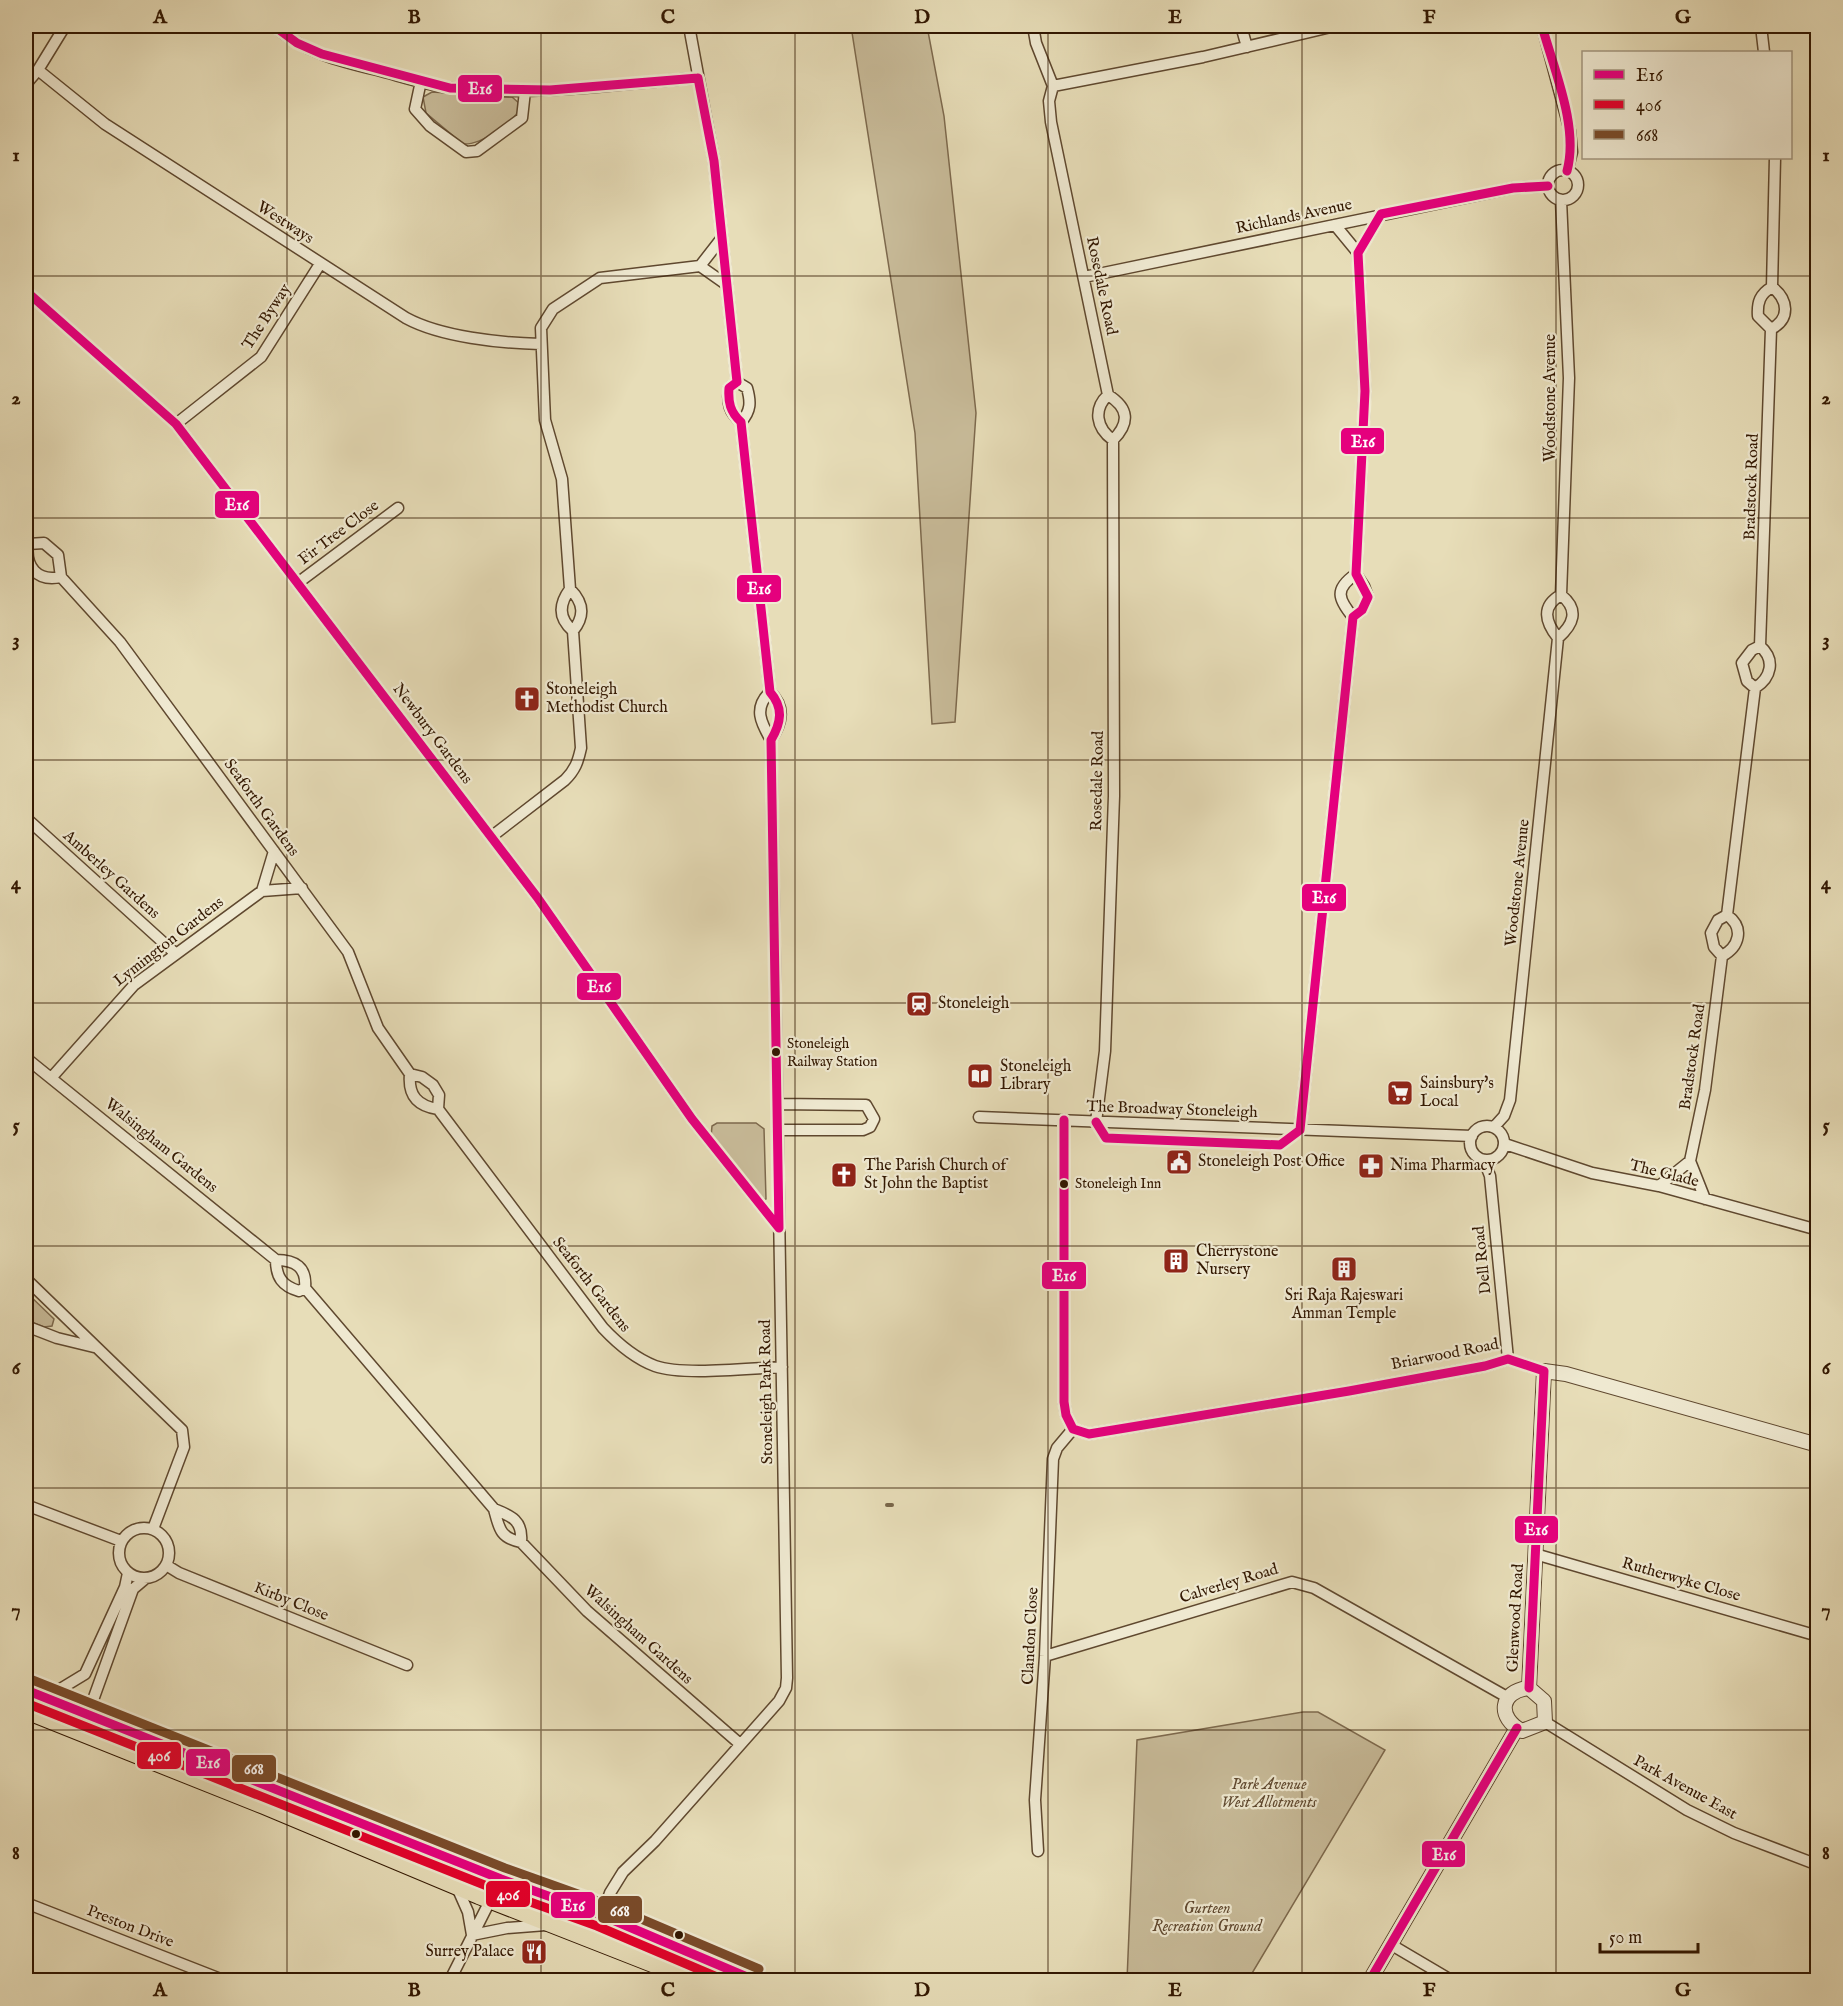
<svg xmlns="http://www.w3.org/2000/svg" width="1843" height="2006" font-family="'IM FELL English',serif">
  <rect width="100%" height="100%" fill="#e7ddb8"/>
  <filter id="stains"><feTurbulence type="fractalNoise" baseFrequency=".00333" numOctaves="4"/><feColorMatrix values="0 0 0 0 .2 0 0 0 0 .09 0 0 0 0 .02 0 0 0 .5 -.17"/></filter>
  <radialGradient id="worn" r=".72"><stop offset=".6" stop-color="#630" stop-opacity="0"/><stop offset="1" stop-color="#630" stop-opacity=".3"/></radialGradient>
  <path fill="#c8bb99" stroke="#7d694d" stroke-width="1.5" d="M 851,26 L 927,26 L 944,116 L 976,413 L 955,722 L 932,724 L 915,433 Z
    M 432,92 L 512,97 L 520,104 C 520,122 479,146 463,144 L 426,113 L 423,97 Z
    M 717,1123 L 756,1123 L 764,1129 L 766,1199 L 763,1200 L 711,1137 L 712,1126 Z
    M 26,1292 L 54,1319 L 52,1326 L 44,1327 L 26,1320 Z
    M 1303,1712 L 1318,1712 L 1385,1750 L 1248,1980 L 1127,1980 L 1137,1740 Z"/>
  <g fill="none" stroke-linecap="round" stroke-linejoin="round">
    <path stroke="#79664a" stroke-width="4" d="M 887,1505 L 892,1505"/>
    <defs>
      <path id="minor" d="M 274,26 C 303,52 339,61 377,70 C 404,77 433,87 461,89 C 540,96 620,84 698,78
        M 689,26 L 714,161 L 737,382
        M 1033,26 L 1036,43 L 1053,86 L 1049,101 L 1051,122 L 1108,395 C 1129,408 1130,423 1113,440 L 1114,796 L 1105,1051 L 1096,1122
        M 1241,26 L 1247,47
        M 1542,26 L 1570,131 L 1572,152 L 1567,171
        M 1761,26 L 1764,52
        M 38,70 L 105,124 L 406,318 C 441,337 500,343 540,344
        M 421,81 L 415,109 L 430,126 L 466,152 L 477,151 L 522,118 L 525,91
        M 26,84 L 38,70 L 65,26
        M 1053,86 L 1203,57 L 1335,26
        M1548 185a15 15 0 1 1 30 0a15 15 0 1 1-30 0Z
        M 1561,200 L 1569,378 L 1561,595
        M 1335,225 L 1358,253
        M 700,266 L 727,285
        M 1084,277 L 1513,188 L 1548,186
        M 1772,287 L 1775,158
        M 26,291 L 176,424 L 537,897 L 692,1119 L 779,1228
        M 1771,329 C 1791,319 1788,299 1772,287
        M 1771,329 L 1758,316 C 1757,302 1760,294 1772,287
        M 737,382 L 729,388 C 727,403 729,412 741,422 L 770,692 C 786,707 782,723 771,740
        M 737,382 L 747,388 C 751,402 751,411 741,422
        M 1108,395 C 1093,409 1096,428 1113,440
        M 176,424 L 261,357 L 320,264
        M 28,544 L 44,543 L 58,555 L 61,577 L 120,642 L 348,952 L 378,1028 L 410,1074 L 422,1077 L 433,1085 L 439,1095 L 438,1109 L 603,1328 C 618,1344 634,1358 655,1366 C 683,1376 750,1368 782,1367
        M 28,544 C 25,567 37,582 61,577
        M 299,582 L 398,508
        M 1353,617 C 1338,599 1334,589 1356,574
        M 573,631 C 585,616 584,603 570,589 L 562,479 L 545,420 L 541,328 L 553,309 L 600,278 L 700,266 L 721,239
        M 1558,638 C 1573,625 1580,610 1561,595
        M 1755,688 L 1747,681 L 1742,663 L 1752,650 L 1760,646
        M 26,818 L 176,954
        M 491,837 L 565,780 C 575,770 578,762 581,748 L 573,631 C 558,618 559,604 570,589
        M 262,891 L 302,888
        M 1727,915 L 1755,688 C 1771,678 1776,660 1760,646 L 1771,329
        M 1722,956 C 1739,947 1745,928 1727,915
        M 26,1058 L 276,1260 C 295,1260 307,1267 305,1288 L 494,1509 C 499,1528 500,1538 521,1542 L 587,1611 L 740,1744
        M 410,1074 C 408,1095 417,1106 438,1109
        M 52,1077 L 134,985 L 262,891 L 274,851
        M 979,1117 L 1472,1136
        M 1064,1120 L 1064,1402 L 1066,1415 L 1073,1429
        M1470 1143a17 17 0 1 1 34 0a17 17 0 1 1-34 0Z
        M 1494,1127 L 1504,1116 L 1510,1100 L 1558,638 C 1545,622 1541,606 1561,595
        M 778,1130 L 863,1130 L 870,1127 L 874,1119 L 866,1105 L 778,1104
        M 1300,1130 L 1353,617 L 1362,610 L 1368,597 L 1364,586 L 1356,574 L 1365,391 L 1358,253 L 1381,214
        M 1505,1144 L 1592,1173 L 1659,1186 L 1818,1230
        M 1484,1160 L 1490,1176 L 1508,1359
        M 1659,1186 L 1690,1161
        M 1705,1199 L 1690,1161 L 1705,1090 L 1722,956 L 1714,947 L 1711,933 L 1718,920 L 1727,915
        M 276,1260 C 276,1277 282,1286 299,1291 L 305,1288
        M 26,1279 L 182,1430 L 184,1447 L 153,1529
        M 26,1326 L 57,1338 L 94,1347
        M 1073,1429 L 1089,1434 L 1349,1391 L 1485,1366 L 1508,1359 L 1544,1371
        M 26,1505 L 121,1541
        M 494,1509 C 512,1516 523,1521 521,1542
        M119 1553a25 25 0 1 1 50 0a25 25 0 1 1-50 0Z
        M 1535,1554 L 1818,1636
        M 166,1565 L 179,1573 L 407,1665
        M 1045,1656 L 1292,1582 L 1314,1588 L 1507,1697
        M 40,1695 L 57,1691 L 85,1674 L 125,1587 L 128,1573
        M 98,1718 L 93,1700 L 133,1589 L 146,1578
        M 1545,1722 L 1687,1810 L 1734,1833 L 1818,1865
        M 1038,1851 L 1035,1800 L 1045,1656 L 1053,1459 L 1057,1448 L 1073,1429
        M 456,1885 L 468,1912 L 472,1935
        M 26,1903 L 223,1980
        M 472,1935 L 507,1928 L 546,1925
        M 619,1940 L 607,1936 L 599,1923 L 610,1893 L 623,1872 L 655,1841 L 779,1701 L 786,1688 L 787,1678 L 771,740 C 761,723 753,708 770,692
        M 1390,1944 L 1451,1980
        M 450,1980 L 501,1879"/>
      <path id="tertiary" d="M 1529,1688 L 1544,1371 L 1566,1374 L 1818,1445
        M 1529,1688 L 1544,1701 L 1545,1722 L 1522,1731 C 1497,1718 1499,1691 1529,1688 Z
        M 1370,1980 L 1517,1728"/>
      <path id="trunk" d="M 26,1690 L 501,1879 L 601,1915 L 754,1980
        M 26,1710 L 264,1805 L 479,1895 L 696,1980"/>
    </defs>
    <use href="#minor" stroke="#5f482f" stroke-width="13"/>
    <use href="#tertiary" stroke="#5f482f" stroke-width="16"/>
    <use href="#trunk" stroke="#321701" stroke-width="20"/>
    <use href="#minor" stroke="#efe9d1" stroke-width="10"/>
    <use href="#tertiary" stroke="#efe9d1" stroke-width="14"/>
    <use href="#trunk" stroke="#e7ddb8" stroke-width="18"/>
    <defs>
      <path id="bus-1" d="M 274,26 L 297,43 L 322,54 L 450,88 L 550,90 L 698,78
        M 1542,26 C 1554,70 1579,127 1567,171
        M 698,78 L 714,161 L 737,382
        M 1381,214 L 1513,188 L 1548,186
        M 26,291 L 176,424 L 537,897 L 692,1119 L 779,1228
        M 737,382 L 729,388 C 728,402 730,412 741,422 L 770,692 C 784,708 781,723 771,740 L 779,1228
        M 1064,1120 L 1064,1402 L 1066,1415 L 1073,1429
        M 1096,1122 L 1106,1138 L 1280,1145 L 1300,1130
        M 1300,1130 L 1353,617 L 1362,610 L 1368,597 L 1356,574 L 1365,391 L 1358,253 L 1381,214
        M 1073,1429 L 1089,1434 L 1349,1391 L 1485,1366 L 1508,1359 L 1544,1371
        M 1529,1688 L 1544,1371
        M 26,1690 L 501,1879 L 601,1915 L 754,1980
        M 1370,1980 L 1517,1728"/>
      <path id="bus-2" d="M 26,1703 L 497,1890 L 597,1926 L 724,1980"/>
      <path id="bus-3" d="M 30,1679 L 505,1868 L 606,1904 L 759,1969"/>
    </defs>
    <use href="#bus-1" stroke="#efe9d1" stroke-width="14"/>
    <use href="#bus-2" stroke="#efe9d1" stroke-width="14"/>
    <use href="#bus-3" stroke="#efe9d1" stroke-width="14"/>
    <use href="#bus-1" stroke="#e5007d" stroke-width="9"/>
    <use href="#bus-2" stroke="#e4002b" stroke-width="9"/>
    <use href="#bus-3" stroke="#7a4b2a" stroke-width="9"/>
  </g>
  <path fill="none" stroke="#321701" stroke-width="1.5" stroke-opacity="0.55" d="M 287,26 L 287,1980M 541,26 L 541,1980M 795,26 L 795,1980M 1048,26 L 1048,1980M 1302,26 L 1302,1980M 1556,26 L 1556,1980M 26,276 L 1818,276M 26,518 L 1818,518M 26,760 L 1818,760M 26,1003 L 1818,1003M 26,1246 L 1818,1246M 26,1488 L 1818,1488M 26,1730 L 1818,1730"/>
  <defs>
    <symbol id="church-square" viewBox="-11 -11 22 22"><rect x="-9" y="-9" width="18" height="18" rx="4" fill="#8f2418" stroke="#efe9d1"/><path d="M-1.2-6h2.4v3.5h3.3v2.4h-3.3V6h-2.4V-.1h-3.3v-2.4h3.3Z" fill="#fff"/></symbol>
    <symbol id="station-square" viewBox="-11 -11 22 22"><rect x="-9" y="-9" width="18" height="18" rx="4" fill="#8f2418" stroke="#efe9d1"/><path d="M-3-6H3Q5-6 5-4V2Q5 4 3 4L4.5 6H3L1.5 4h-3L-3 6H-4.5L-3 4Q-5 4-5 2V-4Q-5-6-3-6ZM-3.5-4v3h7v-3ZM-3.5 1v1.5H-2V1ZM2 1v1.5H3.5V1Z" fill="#fff"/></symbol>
    <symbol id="library-square" viewBox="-11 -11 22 22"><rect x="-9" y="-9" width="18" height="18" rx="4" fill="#8f2418" stroke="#efe9d1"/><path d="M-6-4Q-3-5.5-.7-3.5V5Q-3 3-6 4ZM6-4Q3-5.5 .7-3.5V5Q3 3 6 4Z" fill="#fff"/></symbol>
    <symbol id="supermarket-square" viewBox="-11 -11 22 22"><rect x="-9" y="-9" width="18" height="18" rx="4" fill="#8f2418" stroke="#efe9d1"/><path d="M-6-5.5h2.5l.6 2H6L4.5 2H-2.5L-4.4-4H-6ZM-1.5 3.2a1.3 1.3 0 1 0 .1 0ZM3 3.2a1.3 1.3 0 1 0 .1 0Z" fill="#fff"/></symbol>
    <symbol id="civic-square" viewBox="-11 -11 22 22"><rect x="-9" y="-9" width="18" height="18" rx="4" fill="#8f2418" stroke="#efe9d1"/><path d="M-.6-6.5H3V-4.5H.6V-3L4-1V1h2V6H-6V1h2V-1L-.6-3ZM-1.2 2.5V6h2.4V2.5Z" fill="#fff"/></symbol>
    <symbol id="pharmacy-square" viewBox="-11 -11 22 22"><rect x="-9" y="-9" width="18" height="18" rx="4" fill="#8f2418" stroke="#efe9d1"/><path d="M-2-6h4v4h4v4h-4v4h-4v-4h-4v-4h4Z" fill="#fff"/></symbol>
    <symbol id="building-square" viewBox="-11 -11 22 22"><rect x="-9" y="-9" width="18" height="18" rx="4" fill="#8f2418" stroke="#efe9d1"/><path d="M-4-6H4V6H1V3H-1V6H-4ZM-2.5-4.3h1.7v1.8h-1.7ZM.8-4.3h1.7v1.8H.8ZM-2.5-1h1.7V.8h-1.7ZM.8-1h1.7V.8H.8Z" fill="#fff"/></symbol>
    <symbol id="restaurant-square" viewBox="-11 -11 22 22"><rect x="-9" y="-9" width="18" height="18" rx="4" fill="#8f2418" stroke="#efe9d1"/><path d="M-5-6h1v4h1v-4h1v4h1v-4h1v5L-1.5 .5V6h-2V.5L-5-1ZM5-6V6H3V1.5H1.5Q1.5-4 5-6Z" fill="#fff"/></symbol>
  </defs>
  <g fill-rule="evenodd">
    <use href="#church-square" x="512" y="684" width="30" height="30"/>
    <use href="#station-square" x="904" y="989" width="30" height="30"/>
    <use href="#library-square" x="965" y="1061" width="30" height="30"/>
    <use href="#supermarket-square" x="1385" y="1078" width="30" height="30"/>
    <use href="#civic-square" x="1164" y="1147" width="30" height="30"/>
    <use href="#pharmacy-square" x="1356" y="1151" width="30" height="30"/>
    <use href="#church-square" x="829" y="1160" width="30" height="30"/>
    <use href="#building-square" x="1161" y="1246" width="30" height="30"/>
    <use href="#building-square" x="1329" y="1254" width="30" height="30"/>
    <use href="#restaurant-square" x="519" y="1937" width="30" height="30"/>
  </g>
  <g fill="#321701" stroke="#efe9d1" stroke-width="2">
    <circle cx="776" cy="1052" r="5"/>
    <circle cx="1064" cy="1184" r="5"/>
    <circle cx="356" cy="1834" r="5"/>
    <circle cx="679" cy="1935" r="5"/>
  </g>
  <g text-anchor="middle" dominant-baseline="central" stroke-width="4.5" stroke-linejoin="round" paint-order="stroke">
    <g font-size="14" fill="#321701" stroke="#efe9d1" text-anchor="start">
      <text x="787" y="1044">Stoneleigh<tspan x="787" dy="18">Railway Station</tspan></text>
      <text x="1075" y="1184">Stoneleigh Inn</text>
    </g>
    <g font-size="16" fill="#321701" stroke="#efe9d1">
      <text transform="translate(1294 217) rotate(-12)">Richlands Avenue</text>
      <text transform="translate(285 223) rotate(33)">Westways</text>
      <text transform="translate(1101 286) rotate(78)">Rosedale Road</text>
      <text transform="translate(267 317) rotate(-57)">The Byway</text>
      <text transform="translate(1551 398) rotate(-90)">Woodstone Avenue</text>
      <text transform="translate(1752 487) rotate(-88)">Bradstock Road</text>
      <text transform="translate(339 533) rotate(-37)">Fir Tree Close</text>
      <text transform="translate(432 734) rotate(53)">Newbury Gardens</text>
      <text transform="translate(1098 781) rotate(-89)">Rosedale Road</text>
      <text transform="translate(261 808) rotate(54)">Seaforth Gardens</text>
      <text transform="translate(111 875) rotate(42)">Amberley Gardens</text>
      <text transform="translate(1518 883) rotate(-84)">Woodstone Avenue</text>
      <text transform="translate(169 942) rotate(-38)">Lymington Gardens</text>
      <text transform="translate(1693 1057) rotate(-82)">Bradstock Road</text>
      <text transform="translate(1172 1110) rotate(2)">The Broadway Stoneleigh</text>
      <text transform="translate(161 1146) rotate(39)">Walsingham Gardens</text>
      <text transform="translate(1664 1174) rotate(14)">The Glade</text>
      <text transform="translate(1483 1260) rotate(-96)">Dell Road</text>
      <text transform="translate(591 1285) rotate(52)">Seaforth Gardens</text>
      <text transform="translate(1445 1355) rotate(-11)">Briarwood Road</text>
      <text transform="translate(767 1392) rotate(-91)">Stoneleigh Park Road</text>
      <text transform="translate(1681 1580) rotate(16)">Rutherwyke Close</text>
      <text transform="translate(1229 1584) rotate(-17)">Calverley Road</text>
      <text transform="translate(291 1602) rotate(22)">Kirby Close</text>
      <text transform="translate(1516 1618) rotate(-87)">Glenwood Road</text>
      <text transform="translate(638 1635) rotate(42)">Walsingham Gardens</text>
      <text transform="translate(1031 1636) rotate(-87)">Clandon Close</text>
      <text transform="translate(1685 1788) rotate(29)">Park Avenue East</text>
      <text transform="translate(130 1927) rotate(21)">Preston Drive</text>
    </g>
    <g font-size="16" fill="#321701" stroke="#efe9d1" text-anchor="start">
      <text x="546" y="690">Stoneleigh<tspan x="546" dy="18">Methodist Church</tspan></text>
      <text x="938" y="1004">Stoneleigh</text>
      <text x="1000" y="1067">Stoneleigh<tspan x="1000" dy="18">Library</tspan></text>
      <text x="1420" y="1084">Sainsbury's<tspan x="1420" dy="18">Local</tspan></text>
      <text x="1198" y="1162">Stoneleigh Post Office</text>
      <text x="864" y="1166">The Parish Church of<tspan x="864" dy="18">St John the Baptist</tspan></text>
      <text x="1390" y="1166">Nima Pharmacy</text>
      <text x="1196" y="1252">Cherrystone<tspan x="1196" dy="18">Nursery</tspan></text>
      <text x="1344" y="1296" text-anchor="middle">Sri Raja Rajeswari<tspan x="1344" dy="18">Amman Temple</tspan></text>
      <text x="514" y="1952" text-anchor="end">Surrey Palace</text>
    </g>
    <g font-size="16" font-style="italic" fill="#5f482f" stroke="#efe9d1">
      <text x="1269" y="1785">Park Avenue<tspan x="1269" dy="18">West Allotments</tspan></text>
      <text x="1207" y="1909">Gurteen<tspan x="1207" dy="18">Recreation Ground</tspan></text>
    </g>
  </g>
  <g stroke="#efe9d1" stroke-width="2">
    <rect x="457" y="74" width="46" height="29" rx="6" fill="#e5007d"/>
    <rect x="1340" y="427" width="45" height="28" rx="6" fill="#e5007d"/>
    <rect x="214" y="490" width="46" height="29" rx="6" fill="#e5007d"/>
    <rect x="736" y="574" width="46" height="29" rx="6" fill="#e5007d"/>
    <rect x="1301" y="883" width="46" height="29" rx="6" fill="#e5007d"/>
    <rect x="576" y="972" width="46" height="29" rx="6" fill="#e5007d"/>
    <rect x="1041" y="1261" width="46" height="29" rx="6" fill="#e5007d"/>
    <rect x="1514" y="1515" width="45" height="29" rx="6" fill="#e5007d"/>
    <rect x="136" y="1741" width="46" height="29" rx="6" fill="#e4002b"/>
    <rect x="185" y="1748" width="46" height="29" rx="6" fill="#e5007d"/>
    <rect x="231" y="1754" width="46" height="29" rx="6" fill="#7a4b2a"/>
    <rect x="1421" y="1840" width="45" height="28" rx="6" fill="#e5007d"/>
    <rect x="485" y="1880" width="46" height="28" rx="6" fill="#e4002b"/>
    <rect x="550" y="1891" width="46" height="28" rx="6" fill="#e5007d"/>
    <rect x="597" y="1895" width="46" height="29" rx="6" fill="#7a4b2a"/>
  </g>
  <g font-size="16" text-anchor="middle" font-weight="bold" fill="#fff">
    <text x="480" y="94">E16</text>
    <text x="1363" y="447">E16</text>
    <text x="237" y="510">E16</text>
    <text x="759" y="594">E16</text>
    <text x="1324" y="903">E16</text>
    <text x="599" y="992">E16</text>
    <text x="1064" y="1281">E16</text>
    <text x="1536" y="1535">E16</text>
    <text x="159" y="1761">406</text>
    <text x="208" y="1768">E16</text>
    <text x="254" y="1774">668</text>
    <text x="1444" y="1860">E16</text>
    <text x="508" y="1900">406</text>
    <text x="573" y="1911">E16</text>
    <text x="620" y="1916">668</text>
  </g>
  <rect width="1843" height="2006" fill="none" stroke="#e7ddb8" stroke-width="66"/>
  <rect x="1582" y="51" width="210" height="108" fill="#efe9d1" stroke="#a3957e" stroke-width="1.5"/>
  <rect x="1594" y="70" width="30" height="9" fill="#e5007d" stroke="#a3957e" stroke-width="1.5"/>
  <text x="1636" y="81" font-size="18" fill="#321701">E16</text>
  <rect x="1594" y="100" width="30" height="9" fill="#e4002b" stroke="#a3957e" stroke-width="1.5"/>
  <text x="1636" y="111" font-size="18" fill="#321701">406</text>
  <rect x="1594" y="130" width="30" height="9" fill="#7a4b2a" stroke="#a3957e" stroke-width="1.5"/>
  <text x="1636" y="141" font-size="18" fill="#321701">668</text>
  <path d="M1600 1943v9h98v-9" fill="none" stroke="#321701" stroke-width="3"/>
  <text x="1609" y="1943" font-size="18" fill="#321701" stroke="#efe9d1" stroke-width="4.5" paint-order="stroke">50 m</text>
  <rect x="33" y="33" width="1777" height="1940" fill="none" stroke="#321701" stroke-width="2"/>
  <g font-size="20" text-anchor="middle" font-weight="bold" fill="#321701">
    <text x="160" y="23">A</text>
    <text x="414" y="23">B</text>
    <text x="668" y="23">C</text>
    <text x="922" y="23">D</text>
    <text x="1175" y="23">E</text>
    <text x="1429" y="23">F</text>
    <text x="1683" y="23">G</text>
    <text x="16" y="161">1</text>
    <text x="1826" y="161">1</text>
    <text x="16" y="404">2</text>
    <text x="1826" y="404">2</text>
    <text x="16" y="646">3</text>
    <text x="1826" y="646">3</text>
    <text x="16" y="889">4</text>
    <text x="1826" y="889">4</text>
    <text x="16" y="1131">5</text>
    <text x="1826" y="1131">5</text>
    <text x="16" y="1374">6</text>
    <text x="1826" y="1374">6</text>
    <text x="16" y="1616">7</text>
    <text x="1826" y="1616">7</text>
    <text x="16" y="1859">8</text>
    <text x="1826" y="1859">8</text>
    <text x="160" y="1996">A</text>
    <text x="414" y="1996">B</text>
    <text x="668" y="1996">C</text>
    <text x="922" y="1996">D</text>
    <text x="1175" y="1996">E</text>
    <text x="1429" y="1996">F</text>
    <text x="1683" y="1996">G</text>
  </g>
  <rect width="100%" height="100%" filter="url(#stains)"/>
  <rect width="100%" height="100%" fill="url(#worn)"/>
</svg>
